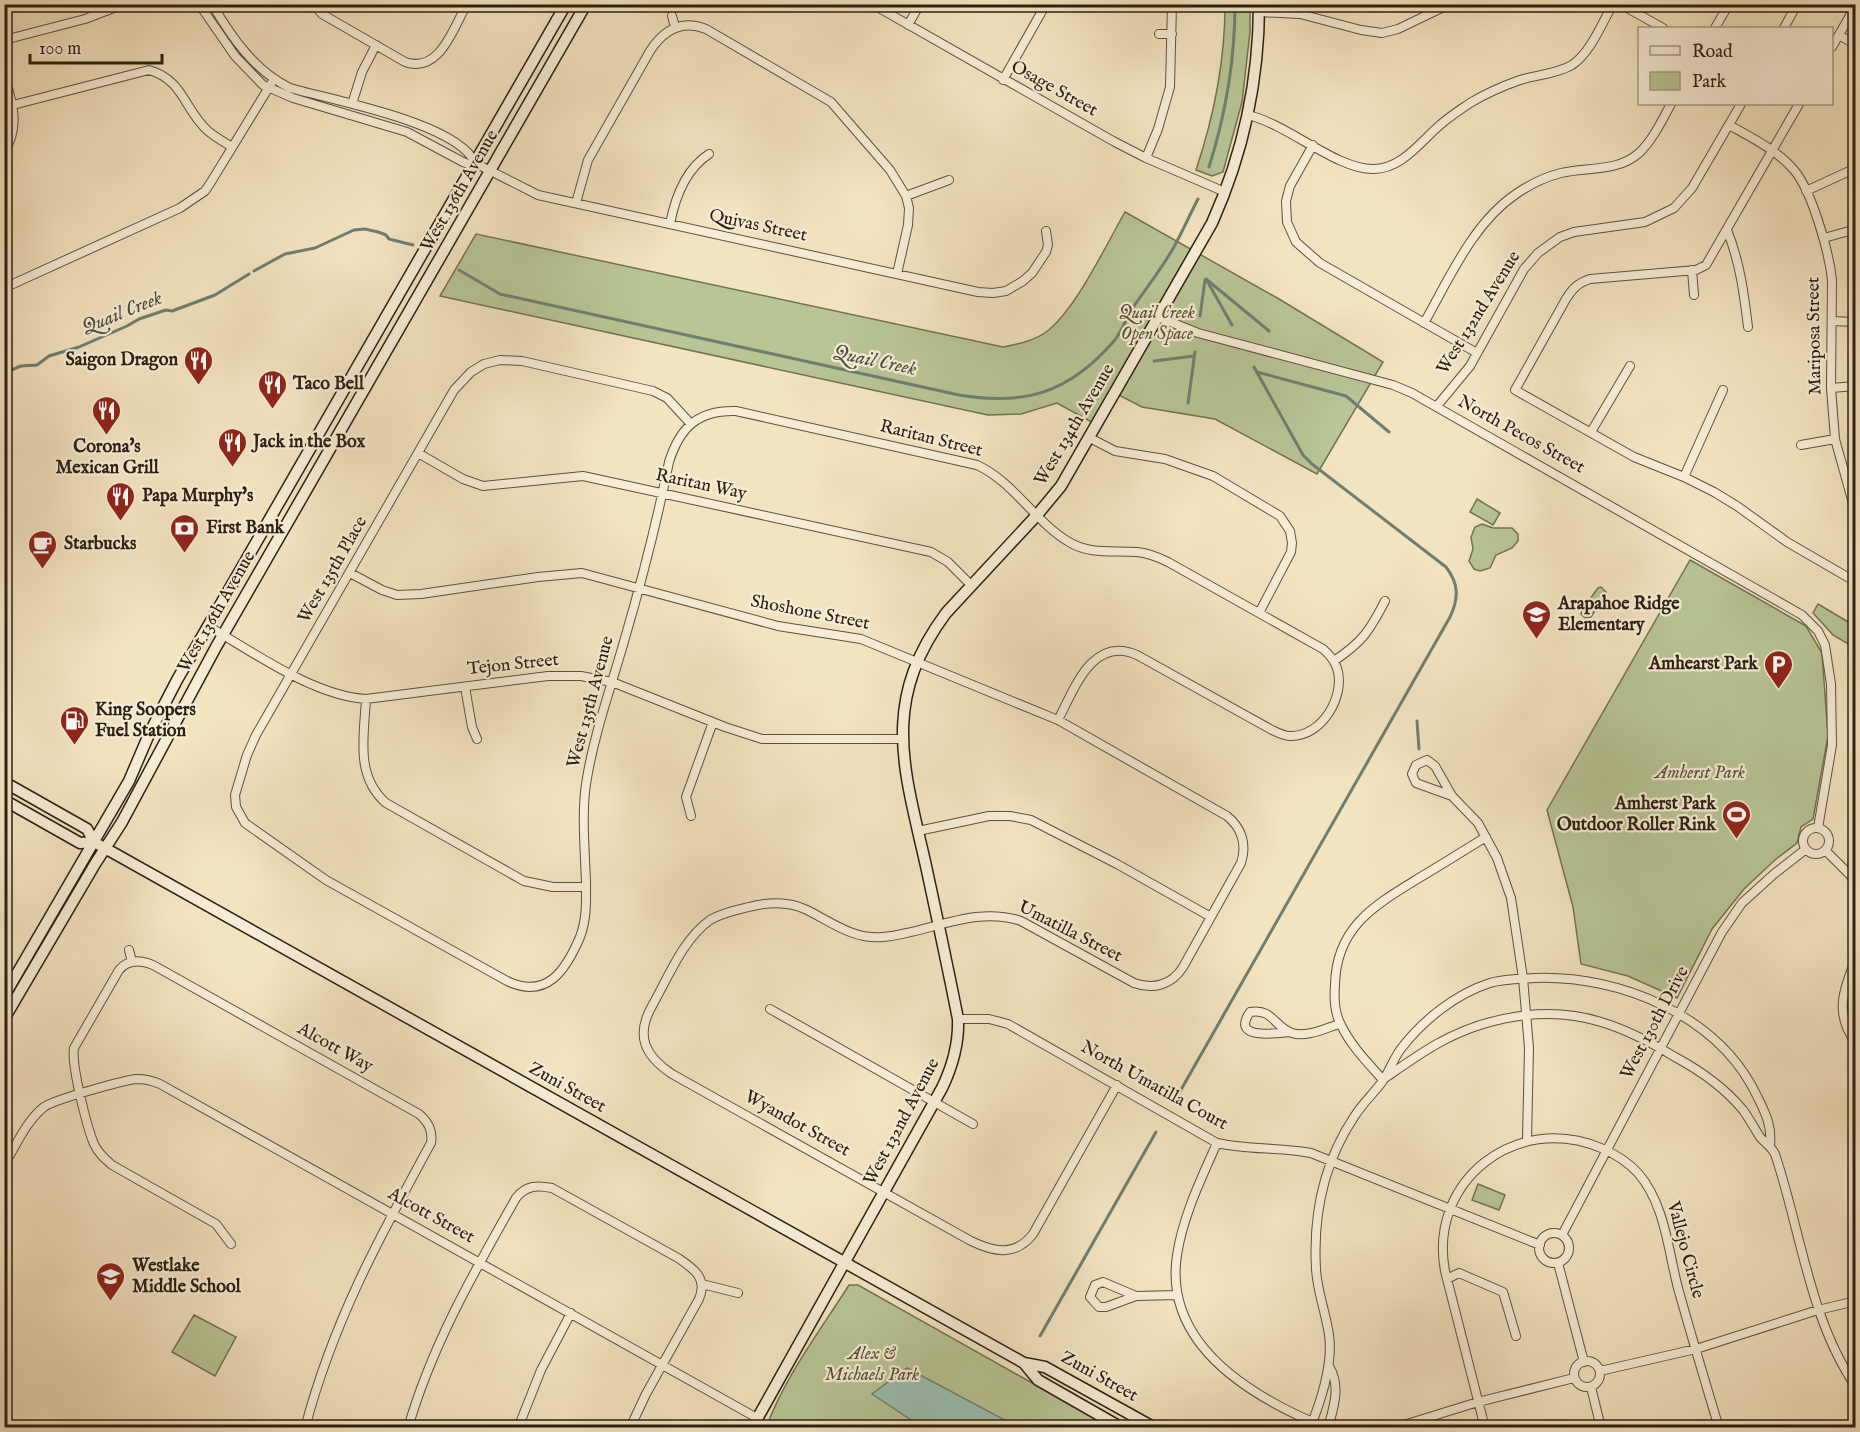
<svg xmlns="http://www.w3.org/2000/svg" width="1860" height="1432" font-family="'IM FELL English',serif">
  <rect width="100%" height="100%" fill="#f3e4c0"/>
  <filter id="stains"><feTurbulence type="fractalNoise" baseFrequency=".00333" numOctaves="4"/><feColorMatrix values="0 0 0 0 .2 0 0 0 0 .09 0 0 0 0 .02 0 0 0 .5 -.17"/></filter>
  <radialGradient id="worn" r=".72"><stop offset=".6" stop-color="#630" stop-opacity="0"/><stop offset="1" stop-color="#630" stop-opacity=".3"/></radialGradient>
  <path fill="#b8c595" stroke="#727254" stroke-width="1.5" d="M 1225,5 L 1250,5 L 1250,32 L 1242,102 L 1223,172 L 1212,176 L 1196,170 C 1214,116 1225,62 1225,5 Z
    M 1125,212 L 1279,299 L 1383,362 L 1317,474 L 1215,419 L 1142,407 L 1115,393 L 1097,425 L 1057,403 L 1021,414 L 988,415 L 440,296 L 476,234 L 1003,347 C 1017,344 1034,341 1046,332 C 1075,311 1106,245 1125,212 Z
    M 1477,499 L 1500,513 L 1493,525 L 1470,512 Z
    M 1482,524 L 1493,528 L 1512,528 L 1518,534 L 1518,541 L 1512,548 L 1496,555 L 1490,568 L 1480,571 L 1474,569 L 1469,561 L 1473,549 L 1471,537 L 1475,527 Z
    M 1690,560 L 1806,626 L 1822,653 L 1828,736 L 1813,819 L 1801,827 L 1797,843 L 1776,859 L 1744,889 L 1712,929 L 1677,998 L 1628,976 L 1581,964 L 1573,907 L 1547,810 Z
    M 1601,587 L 1606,592 L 1591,617 L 1585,618 L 1581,614 L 1582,610 L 1598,588 Z
    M 1818,604 L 1855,626 L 1855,648 L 1833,635 L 1813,613 Z
    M 1478,1184 L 1505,1195 L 1499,1210 L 1472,1200 Z
    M 849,1285 L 858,1285 L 1112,1428 L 766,1428 C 785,1376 820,1331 849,1285 Z
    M 194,1315 L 236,1337 L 215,1376 L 172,1352 Z"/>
  <path fill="#9bbfb2" stroke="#6e7f72" stroke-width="1.5" d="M 907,1368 L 1018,1427 L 913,1427 L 911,1420 L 872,1394 Z"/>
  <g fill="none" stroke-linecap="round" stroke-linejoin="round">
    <path stroke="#6e7f72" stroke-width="3" d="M 1209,167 C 1226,113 1235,61 1235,4
      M 459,270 L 500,294 L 959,395 C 1025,406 1069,393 1114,341 C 1122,331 1126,319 1132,309 C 1145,290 1159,272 1171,252 C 1181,235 1189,216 1198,199
      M 254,271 L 285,254 L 315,248 L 354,230 L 365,229 L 378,232 L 386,235 L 389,239 L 413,245
      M 1200,316 L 1205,280
      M 1232,325 L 1206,279 L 1269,331
      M 1154,361 L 1194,356
      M 1257,372 L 1346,396 L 1389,432
      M 4,373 L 21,366 L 37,365 L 49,356 L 79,347 L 127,326 L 139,319 L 166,310 L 172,311 L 199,301 L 215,295 L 249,274
      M 1188,403 L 1195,352
      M 1417,721 L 1419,749
      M 1178,1095 L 1450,617 C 1459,598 1459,584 1446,567 L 1312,464 L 1303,455 L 1254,367
      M 1040,1336 L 1156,1132"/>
    <defs>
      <path id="street" d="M 199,4 L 235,56 L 263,85 L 293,98 L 407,132 L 463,162 L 468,164 L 475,163 L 538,195 L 978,292 L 993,293 L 1006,291 L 1023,281 L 1032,273 L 1046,252 L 1048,245 L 1046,231
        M 212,4 C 232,38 255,71 290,88 C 331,100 458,123 475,163
        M 313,4 L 322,14 L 405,62 C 440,74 453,28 467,4
        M 872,4 L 1113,141 L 1146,158 L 1225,192
        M 1620,4 L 1663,28
        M 1259,12 L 1300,14 L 1361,30 L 1382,33 L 1398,29 L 1450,4
        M 672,16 L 675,27
        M 908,25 L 920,4
        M 1715,28 L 1729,4
        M 1784,28 L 1797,4
        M 1159,34 L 1172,34
        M 1839,35 L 1856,45
        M 4,40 L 85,19 L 124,4
        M 1832,47 L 1856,5
        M 4,75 C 12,101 21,127 4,152
        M 1003,80 L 1046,4
        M 352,104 L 362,72 L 376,45
        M 1799,104 L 1706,265 L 1696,270 L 1590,279 C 1578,283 1573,288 1566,299 L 1515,390 L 1634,457 L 1684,477 L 1714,492 L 1737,506 L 1787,542 L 1856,582
        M 13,105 L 149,70 C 184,80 184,110 208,131 C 215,137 224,142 232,147
        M 1248,115 C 1289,125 1336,169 1373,169 C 1402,169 1420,142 1440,125 C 1449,117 1460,110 1470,103 C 1485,94 1503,86 1520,80 C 1536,75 1557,74 1572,65 C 1591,52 1602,23 1613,4
        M 1729,125 C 1752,138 1777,150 1794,170 C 1812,191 1829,252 1832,280 L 1831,388 L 1835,439 L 1856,514
        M 1313,145 L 1290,186 L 1286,201 L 1287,222 L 1296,242 L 1320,263 L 1477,353
        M 1146,158 L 1158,129 L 1170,87 L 1172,4
        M 1806,191 L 1856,168
        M 906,196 L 949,180
        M 576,203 L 588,160 L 650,51 C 663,31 681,19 706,29 L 831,102 L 890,170 L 906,196 L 909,208 L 908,225 L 897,274
        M 670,224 C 675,198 686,169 709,154
        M 1727,230 C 1740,262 1744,294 1748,327
        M 1824,238 L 1856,229
        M 1692,270 L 1694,295
        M 4,288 L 180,208 L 205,191 L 211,182 L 274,79
        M 1158,317 L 1198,333 L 1393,385 L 1412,393 L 1802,615 L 1818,631 L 1825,645 L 1831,684 L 1832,745 L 1818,828
        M 1832,321 L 1856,322
        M 1424,323 C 1449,279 1473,223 1516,194 C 1529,185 1545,177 1561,173 C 1587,167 1618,172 1639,153 C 1653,140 1662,120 1671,104
        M 1831,388 L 1856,386
        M 1437,406 L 1470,366 L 1524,269 L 1538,253 L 1560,237 L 1574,232 L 1645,222 L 1674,208 L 1692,188 L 1741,104
        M 691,424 L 667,398 L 653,391 L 522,361 L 500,360 L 484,364 L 471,372 L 454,390 L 256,735 L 247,755 L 235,795 L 236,807 L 245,823 L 326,880 L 507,981 C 547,1000 566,970 580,937 C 587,919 586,901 586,883 C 585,851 581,809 587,778 C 595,731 612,684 625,638 C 642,580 657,521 669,462 C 680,427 698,410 736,411 L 977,465 C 1014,482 1035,522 1069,542 C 1090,555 1114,550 1137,552 C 1149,553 1158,557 1168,562 L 1323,649 C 1329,654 1334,660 1337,668 C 1346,696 1322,737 1290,736 C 1284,736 1278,733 1272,730 L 1137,655 C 1092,635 1074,690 1058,720
        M 1591,432 L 1630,366
        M 1090,438 L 1115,451 L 1165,459 L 1213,476 L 1280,516 L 1290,531 L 1292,543 L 1291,552 L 1259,613
        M 1801,445 L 1835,439
        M 418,453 L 463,479 L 483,486 L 583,476 L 931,552 L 948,562 L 971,585
        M 1684,477 L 1723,390
        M 350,573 L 382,590 L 397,595 L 421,594 L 538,577 L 582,573 L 778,626 L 861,639 L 1058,720 L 1227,816 C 1242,828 1247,845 1241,863 L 1183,967 C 1172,985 1153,990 1134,983 L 1021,921 C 974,905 929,933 883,937 C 854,940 831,922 807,910 C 789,901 768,902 749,907 C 736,910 722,913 710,920 C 683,939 668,978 652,1006 C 635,1036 645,1056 672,1074 L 971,1241 C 994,1252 1015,1257 1033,1234 L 1117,1085
        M 208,626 C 253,652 314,696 366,699 L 548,676 L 581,676 L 612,682 L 725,727 L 762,739 L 902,739
        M 1334,661 C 1362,642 1369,632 1385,601
        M 465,687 L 472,727 L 477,739
        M 366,699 C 364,736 355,776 386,803 L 524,881 L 553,887 L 586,887
        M 1452,796 L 1416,783 L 1412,774 L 1416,765 L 1427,760 L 1435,766 L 1452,796 L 1478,823 L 1497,858 L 1511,898 L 1523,978 L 1529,1048 L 1527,1140
        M 691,816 L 686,797 L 713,722
        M1803 841a13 13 0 1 1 26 0a13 13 0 1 1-26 0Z
        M 918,831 L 989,816 L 1010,816 L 1031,820 L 1117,864 L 1211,917
        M 1825,850 L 1856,881
        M 129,950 L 132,962
        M 1856,959 C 1843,990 1834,1014 1856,1043
        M 770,1009 L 973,1124
        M 958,1019 L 989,1019 L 1008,1024 L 1217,1143 C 1248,1150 1280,1147 1311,1153 L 1540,1245
        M 1290,1032 C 1277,1033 1230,1041 1250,1012 C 1273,1008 1274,1027 1292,1033 C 1306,1038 1326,1028 1339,1024
        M 1385,1078 C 1401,1067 1418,1055 1435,1045 C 1484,1017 1546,1005 1601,1022 C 1628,1030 1652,1043 1675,1057 C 1701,1071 1724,1087 1743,1110 C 1749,1118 1754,1128 1760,1137 C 1765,1143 1771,1146 1775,1154 C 1801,1231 1809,1318 1856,1387
        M 1383,1080 C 1368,1063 1351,1046 1341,1025 C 1335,1014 1334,997 1335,985 C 1336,927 1375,905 1419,878 C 1441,865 1463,851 1486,837
        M 1217,1143 C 1201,1179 1183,1216 1177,1255 C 1163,1347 1255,1399 1327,1428
        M 4,1165 C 16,1146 26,1121 44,1107 C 53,1100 124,1080 137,1079 C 145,1079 153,1081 160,1084 L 757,1418
        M1539 1248a15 15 0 1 1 30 0a15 15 0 1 1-30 0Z
        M 1562,1235 L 1722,932 L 1742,903 L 1774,874 L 1806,849
        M 231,1244 L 216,1224 L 112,1165 C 105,1159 98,1153 94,1144 C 87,1127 71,1065 74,1048 L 119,970 C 128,959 141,960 153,965 L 419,1114 C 428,1122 433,1130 431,1143 C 379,1238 333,1322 305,1428
        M 1558,1263 L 1584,1362
        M 1447,1279 L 1459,1273 L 1503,1292 L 1516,1336
        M 702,1284 L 738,1293
        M 1136,1296 L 1106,1307 L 1099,1307 L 1090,1297 L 1095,1285 L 1103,1282 L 1136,1296 L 1177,1295
        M1574 1374a13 13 0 1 1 26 0a13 13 0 1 1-26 0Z
        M 1600,1371 L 1696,1349 L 1818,1310 L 1856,1301
        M 1591,1387 L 1601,1428
        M 408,1428 C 432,1345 474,1272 516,1198 C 526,1185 538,1185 552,1188 L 678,1258 C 694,1269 708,1278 699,1299 L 646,1394 L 630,1428
        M 518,1428 L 541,1370 L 571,1313
        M 1310,1428 C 1321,1401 1333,1363 1329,1335 C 1326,1313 1317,1291 1316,1269 C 1313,1215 1324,1162 1354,1117 C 1362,1104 1373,1094 1382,1082 C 1389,1072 1393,1060 1400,1050 C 1422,1021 1455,994 1490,983 C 1503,979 1520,979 1535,978 C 1621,975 1720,1016 1758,1098 C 1766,1114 1772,1127 1770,1145
        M 1328,1428 C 1334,1406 1341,1386 1329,1366
        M 1394,1428 L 1478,1402 L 1574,1378
        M 1485,1428 L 1445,1271 C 1428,1181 1516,1112 1601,1148 C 1615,1154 1628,1162 1638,1173 C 1665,1204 1668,1250 1678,1288 C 1691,1335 1705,1381 1719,1428"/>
      <path id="secondary" d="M 4,782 L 87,829 L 94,842 L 1024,1363 L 1038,1380 L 1122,1428
        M 4,800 L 80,843 L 94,842
        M 4,996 L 129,781 L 150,732 L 177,680 L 566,4
        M 4,1019 L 95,864 L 122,822 L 216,647 L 586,4
        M 1024,1363 L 1045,1367 L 1155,1428
        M 752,1428 L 942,1088 C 953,1065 959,1044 958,1019 C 948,968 937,917 926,866 C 904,768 880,702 946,613 L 1037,515 L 1061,486 L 1212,223 C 1243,154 1259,81 1259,4"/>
    </defs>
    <use href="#street" stroke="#5d513e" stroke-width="10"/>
    <use href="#secondary" stroke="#2b2013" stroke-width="13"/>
    <use href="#street" stroke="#f7edd6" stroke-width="8"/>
    <use href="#secondary" stroke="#f7edd6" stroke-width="10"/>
  </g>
  <defs>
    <symbol id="restaurant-pin" viewBox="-11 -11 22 30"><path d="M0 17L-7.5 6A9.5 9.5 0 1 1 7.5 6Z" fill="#8f2418" stroke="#f7edd6"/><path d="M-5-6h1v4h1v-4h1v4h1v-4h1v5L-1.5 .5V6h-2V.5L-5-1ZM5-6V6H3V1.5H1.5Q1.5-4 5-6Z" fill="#fff"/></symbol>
    <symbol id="bank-pin" viewBox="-11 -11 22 30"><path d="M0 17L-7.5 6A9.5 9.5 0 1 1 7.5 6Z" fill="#8f2418" stroke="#f7edd6"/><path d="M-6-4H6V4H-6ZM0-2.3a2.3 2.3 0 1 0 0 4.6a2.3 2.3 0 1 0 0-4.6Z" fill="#fff"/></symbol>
    <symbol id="cafe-pin" viewBox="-11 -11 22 30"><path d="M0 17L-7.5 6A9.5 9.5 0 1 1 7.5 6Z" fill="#8f2418" stroke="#f7edd6"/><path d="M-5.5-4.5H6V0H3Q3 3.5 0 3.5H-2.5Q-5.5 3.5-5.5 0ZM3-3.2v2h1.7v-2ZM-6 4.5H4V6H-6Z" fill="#fff"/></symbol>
    <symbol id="school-pin" viewBox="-11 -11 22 30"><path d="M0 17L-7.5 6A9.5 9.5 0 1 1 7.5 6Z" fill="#8f2418" stroke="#f7edd6"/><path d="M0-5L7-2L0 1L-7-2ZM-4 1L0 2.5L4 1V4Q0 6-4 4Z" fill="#fff"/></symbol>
    <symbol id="parking-pin" viewBox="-11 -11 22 30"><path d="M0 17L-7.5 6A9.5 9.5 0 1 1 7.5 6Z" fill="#8f2418" stroke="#f7edd6"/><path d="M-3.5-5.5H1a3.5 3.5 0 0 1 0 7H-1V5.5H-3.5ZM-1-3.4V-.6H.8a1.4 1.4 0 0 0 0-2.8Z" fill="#fff"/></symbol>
    <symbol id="fuel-pin" viewBox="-11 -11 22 30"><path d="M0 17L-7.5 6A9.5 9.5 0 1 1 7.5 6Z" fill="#8f2418" stroke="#f7edd6"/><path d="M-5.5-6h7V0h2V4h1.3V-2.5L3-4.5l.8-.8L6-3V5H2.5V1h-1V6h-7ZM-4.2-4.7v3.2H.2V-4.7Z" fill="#fff"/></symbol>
    <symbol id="stadium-pin" viewBox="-11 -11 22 30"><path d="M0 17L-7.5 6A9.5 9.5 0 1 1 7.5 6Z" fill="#8f2418" stroke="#f7edd6"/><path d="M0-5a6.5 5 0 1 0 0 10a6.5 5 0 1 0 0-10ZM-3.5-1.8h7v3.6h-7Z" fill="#fff"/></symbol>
  </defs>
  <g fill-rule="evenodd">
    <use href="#restaurant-pin" x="182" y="344" width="33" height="45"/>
    <use href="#restaurant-pin" x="256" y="368" width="33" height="45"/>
    <use href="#restaurant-pin" x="90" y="394" width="33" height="45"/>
    <use href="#restaurant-pin" x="216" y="426" width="33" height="45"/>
    <use href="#restaurant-pin" x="104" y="480" width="33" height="45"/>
    <use href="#bank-pin" x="168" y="512" width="33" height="45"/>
    <use href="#cafe-pin" x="26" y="528" width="33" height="45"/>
    <use href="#school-pin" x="1520" y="598" width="33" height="45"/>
    <use href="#parking-pin" x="1762" y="648" width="33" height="45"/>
    <use href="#fuel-pin" x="58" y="704" width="33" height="45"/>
    <use href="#stadium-pin" x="1720" y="798" width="33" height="45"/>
    <use href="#school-pin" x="94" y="1260" width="33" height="45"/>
  </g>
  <g text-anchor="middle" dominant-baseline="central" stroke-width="4.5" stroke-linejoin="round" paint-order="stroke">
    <g font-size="18" fill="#2b2013" stroke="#f7edd6">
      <text transform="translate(1054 89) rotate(29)">Osage Street</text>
      <text transform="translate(460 191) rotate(-60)">West 136th Avenue</text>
      <text transform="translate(758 226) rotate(12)">Quivas Street</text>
      <text transform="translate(1479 313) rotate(-58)">West 132nd Avenue</text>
      <text transform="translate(1815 336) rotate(-91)">Mariposa Street</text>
      <text transform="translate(1075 425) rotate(-59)">West 134th Avenue</text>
      <text transform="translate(1521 435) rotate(29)">North Pecos Street</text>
      <text transform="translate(931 439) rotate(14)">Raritan Street</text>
      <text transform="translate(701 485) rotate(12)">Raritan Way</text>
      <text transform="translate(333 570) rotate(-60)">West 135th Place</text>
      <text transform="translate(217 612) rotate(-60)">West 136th Avenue</text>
      <text transform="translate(810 613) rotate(11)">Shoshone Street</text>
      <text transform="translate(513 665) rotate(-6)">Tejon Street</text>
      <text transform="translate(591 702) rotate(-75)">West 135th Avenue</text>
      <text transform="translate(1070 932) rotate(27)">Umatilla Street</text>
      <text transform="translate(1655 1023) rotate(-62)">West 130th Drive</text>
      <text transform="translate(335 1048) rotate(29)">Alcott Way</text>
      <text transform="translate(1154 1086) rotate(29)">North Umatilla Court</text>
      <text transform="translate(567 1088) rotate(29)">Zuni Street</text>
      <text transform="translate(902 1122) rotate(-62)">West 132nd Avenue</text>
      <text transform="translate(797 1124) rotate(29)">Wyandot Street</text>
      <text transform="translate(431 1216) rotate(29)">Alcott Street</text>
      <text transform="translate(1685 1250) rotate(75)">Vallejo Circle</text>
      <text transform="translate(1099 1377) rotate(29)">Zuni Street</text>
    </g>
    <g font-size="18" font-style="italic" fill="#55523a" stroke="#f7edd6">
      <text x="1157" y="313">Quail Creek<tspan x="1157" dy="21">Open Space</tspan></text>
      <text x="1700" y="773">Amherst Park</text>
      <text x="872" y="1354">Alex &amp;<tspan x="872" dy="21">Michaels Park</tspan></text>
    </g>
    <g font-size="18" font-weight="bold" fill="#2b2013" stroke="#f7edd6" text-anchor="start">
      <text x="178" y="360" text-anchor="end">Saigon Dragon</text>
      <text x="293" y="384">Taco Bell</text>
      <text x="253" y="442">Jack in the Box</text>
      <text x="107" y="447" text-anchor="middle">Corona's<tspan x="107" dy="21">Mexican Grill</tspan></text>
      <text x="142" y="496">Papa Murphy's</text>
      <text x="206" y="528">First Bank</text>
      <text x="64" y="544">Starbucks</text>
      <text x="1558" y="604">Arapahoe Ridge<tspan x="1558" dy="21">Elementary</tspan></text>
      <text x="1758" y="664" text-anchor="end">Amhearst Park</text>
      <text x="95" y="710">King Soopers<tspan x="95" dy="21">Fuel Station</tspan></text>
      <text x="1716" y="804" text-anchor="end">Amherst Park<tspan x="1716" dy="21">Outdoor Roller Rink</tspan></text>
      <text x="132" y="1266">Westlake<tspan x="132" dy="21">Middle School</tspan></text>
    </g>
    <g font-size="20" font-style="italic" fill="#4d5043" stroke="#f7edd6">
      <text transform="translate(122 313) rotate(-22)">Quail Creek</text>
      <text transform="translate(875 361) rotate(12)">Quail Creek</text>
    </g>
  </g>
  <rect width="1860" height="1432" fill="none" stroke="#f3e4c0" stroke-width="24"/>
  <rect x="6" y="6" width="1848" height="1420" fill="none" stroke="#2b2013" stroke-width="3"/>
  <rect x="12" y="12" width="1836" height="1408" fill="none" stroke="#2b2013" stroke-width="1.5"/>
  <rect x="1638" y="27" width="195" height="78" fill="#f7edd6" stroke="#a59b88" stroke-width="1.5"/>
  <rect x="1650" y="46" width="30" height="9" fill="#f7edd6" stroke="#a59b88" stroke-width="1.5"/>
  <text x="1692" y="57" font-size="18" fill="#2b2013">Road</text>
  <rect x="1650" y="72" width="30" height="18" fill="#b8c595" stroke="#a59b88" stroke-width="1.5"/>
  <text x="1692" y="87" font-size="18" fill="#2b2013">Park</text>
  <path d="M30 54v9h132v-9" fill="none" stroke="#2b2013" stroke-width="3"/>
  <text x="39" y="54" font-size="18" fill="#2b2013" stroke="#f7edd6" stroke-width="4.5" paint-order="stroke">100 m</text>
  <rect width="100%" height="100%" filter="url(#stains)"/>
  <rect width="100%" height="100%" fill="url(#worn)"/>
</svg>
